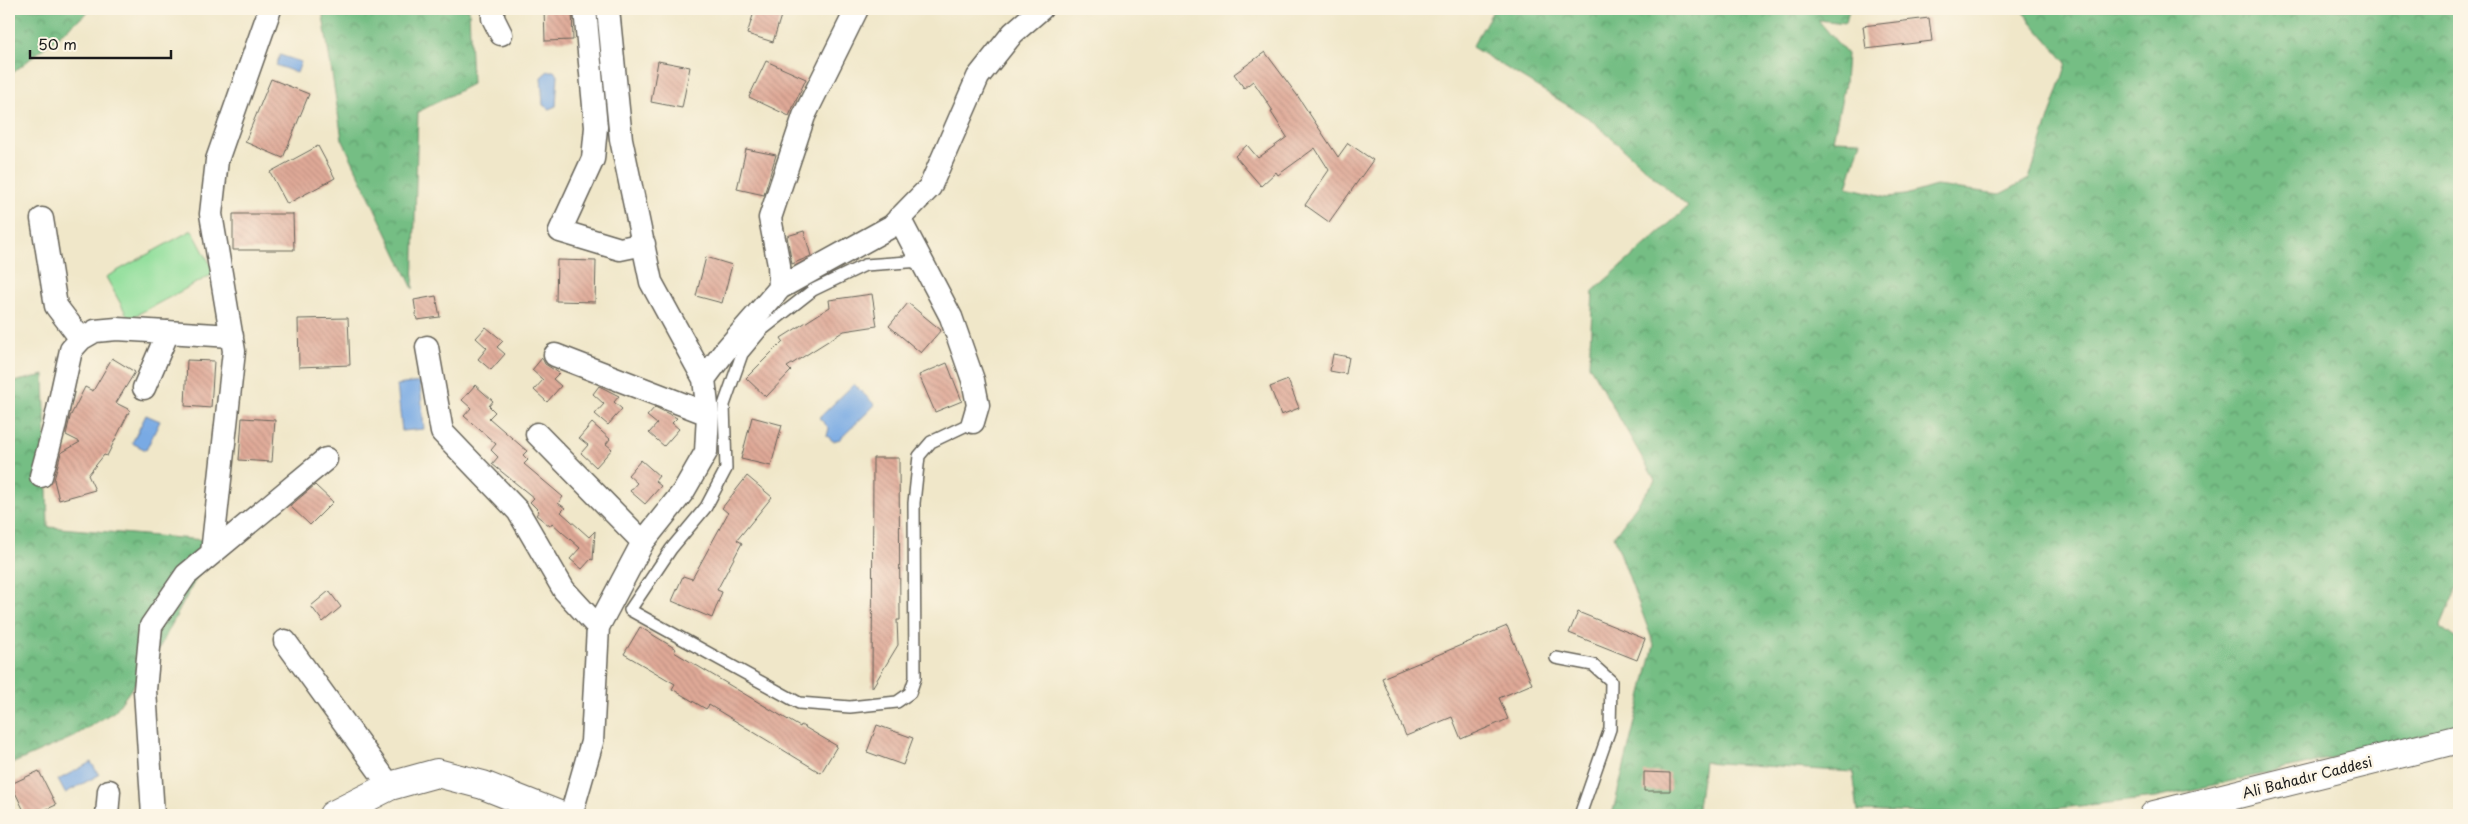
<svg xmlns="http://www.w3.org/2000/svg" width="2468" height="824" font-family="'Playpen Sans',sans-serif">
  <defs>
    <pattern id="forest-crowns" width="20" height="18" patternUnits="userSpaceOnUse" patternTransform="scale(1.25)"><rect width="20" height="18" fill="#75be84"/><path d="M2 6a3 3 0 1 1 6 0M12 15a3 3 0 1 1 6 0" fill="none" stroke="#5f9a6b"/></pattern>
    <pattern id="building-back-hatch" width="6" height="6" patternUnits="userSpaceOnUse" patternTransform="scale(1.25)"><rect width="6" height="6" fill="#dfa997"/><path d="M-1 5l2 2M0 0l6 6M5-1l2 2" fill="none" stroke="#bf9182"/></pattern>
  </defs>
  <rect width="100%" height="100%" fill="#fcf5e5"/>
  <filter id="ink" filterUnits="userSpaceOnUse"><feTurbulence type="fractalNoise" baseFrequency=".02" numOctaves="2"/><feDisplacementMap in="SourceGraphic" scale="10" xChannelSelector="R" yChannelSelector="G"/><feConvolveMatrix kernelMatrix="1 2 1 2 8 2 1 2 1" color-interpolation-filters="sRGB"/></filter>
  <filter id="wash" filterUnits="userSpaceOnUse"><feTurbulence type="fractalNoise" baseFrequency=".0096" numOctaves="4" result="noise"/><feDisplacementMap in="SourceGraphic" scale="20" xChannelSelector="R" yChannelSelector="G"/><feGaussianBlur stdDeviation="1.12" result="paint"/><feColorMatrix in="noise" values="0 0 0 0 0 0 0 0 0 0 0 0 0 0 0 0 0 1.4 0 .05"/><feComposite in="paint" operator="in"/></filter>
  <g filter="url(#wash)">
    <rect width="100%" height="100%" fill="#f0e7c9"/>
    <path fill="url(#forest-crowns)" stroke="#486d50" d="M 9,9 L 92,9 L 9,76 Z
      M 322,9 L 469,9 L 472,84 L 418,112 L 413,289 L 342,139 Z
      M 1494,9 L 1849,9 L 1846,23 L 1818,20 L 1847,54 L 1845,83 L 1833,140 L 1861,141 L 1847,187 L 1888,197 L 1905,195 L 1936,186 L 2000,194 L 2029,179 L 2067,63 L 2020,9 L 2459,9 L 2459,583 L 2440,627 L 2459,641 L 2459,726 L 2308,764 L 2155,798 L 1994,815 L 1858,811 L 1853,772 L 1704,762 L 1697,815 L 1612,815 L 1654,645 L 1614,536 L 1655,480 L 1589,365 L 1593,291 L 1688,207 L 1590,119 L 1472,47 Z
      M 44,375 L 48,527 L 216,541 L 155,656 L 115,711 L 71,738 L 9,765 L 9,383 Z"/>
    <path fill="#92df9c" stroke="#577e5c" d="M 192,230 L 215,273 L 129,319 L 106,277 Z"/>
    <path fill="#79aae4" stroke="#4a6380" d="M 280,55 L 301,62 L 297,73 L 276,65 Z
      M 548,71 L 554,71 L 558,75 L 556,106 L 549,109 L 543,105 L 541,77 Z
      M 420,382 L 424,429 L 402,431 L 397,385 Z
      M 854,384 L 875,405 L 840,439 L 833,441 L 827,436 L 829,428 L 819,418 Z
      M 146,415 L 160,421 L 146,450 L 132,443 Z
      M 91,762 L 99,775 L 65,793 L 58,780 Z"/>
    <g id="blocks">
      <path fill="url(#building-back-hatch)" d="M 544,9 L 572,9 L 573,40 L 545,41 Z
        M 755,9 L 783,9 L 773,42 L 747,34 Z
        M 1929,18 L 1932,41 L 1866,49 L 1863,26 Z
        M 1265,52 L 1297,95 L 1338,157 L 1348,143 L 1373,160 L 1329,222 L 1305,205 L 1329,170 L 1315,148 L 1278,175 L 1276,172 L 1261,186 L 1235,156 L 1247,145 L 1258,158 L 1287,137 L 1271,112 L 1273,111 L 1253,81 L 1244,88 L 1234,74 Z
        M 658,61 L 690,67 L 682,108 L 651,102 Z
        M 766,61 L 806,79 L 789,116 L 749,97 Z
        M 271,79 L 309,94 L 283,158 L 245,142 Z
        M 318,146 L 335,178 L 287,204 L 270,172 Z
        M 746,149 L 776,155 L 764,195 L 737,189 Z
        M 233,214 L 293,214 L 294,250 L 233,250 Z
        M 804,231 L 811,256 L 792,264 L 787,236 Z
        M 706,257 L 732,265 L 722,303 L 696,296 Z
        M 557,260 L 596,261 L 595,302 L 556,301 Z
        M 872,294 L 877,326 L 844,331 L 787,367 L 791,371 L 766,397 L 746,378 L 783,341 L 781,338 L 830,307 L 829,300 Z
        M 436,296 L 440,317 L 417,320 L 414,300 Z
        M 908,303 L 941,330 L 921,353 L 889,326 Z
        M 348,318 L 350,365 L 299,367 L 298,319 Z
        M 486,327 L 503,341 L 497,347 L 505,354 L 491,370 L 478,359 L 487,348 L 476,338 Z
        M 1333,354 L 1349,357 L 1346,374 L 1330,371 Z
        M 112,358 L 135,372 L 116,403 L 130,410 L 107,456 L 104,455 L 88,475 L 95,490 L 59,500 L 54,480 L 61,453 L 80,442 L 66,435 L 70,417 L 85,387 L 93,391 Z
        M 542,358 L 545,364 L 559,373 L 553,379 L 561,386 L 547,402 L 534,390 L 543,380 L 532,370 Z
        M 187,360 L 214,361 L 211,408 L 185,406 Z
        M 947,363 L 962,401 L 935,412 L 919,375 Z
        M 1288,380 L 1299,408 L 1281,415 L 1270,387 Z
        M 475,385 L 493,401 L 489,406 L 495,412 L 489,418 L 527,451 L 523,455 L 528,460 L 524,464 L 563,497 L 558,503 L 565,508 L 561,512 L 589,537 L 595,531 L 593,560 L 591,559 L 582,569 L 570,559 L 580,548 L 552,523 L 550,526 L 536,515 L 539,511 L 530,502 L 534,498 L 492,464 L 498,457 L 491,450 L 496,444 L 464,416 L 471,408 L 462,400 Z
        M 599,386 L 619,396 L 614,402 L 622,409 L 608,425 L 595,414 L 604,404 L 593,394 Z
        M 655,407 L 677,418 L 672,423 L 679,429 L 664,446 L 649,433 L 657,424 L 647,416 Z
        M 752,417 L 782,425 L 771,466 L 741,459 Z
        M 242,418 L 275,420 L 272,462 L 239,460 Z
        M 592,423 L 610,439 L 606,444 L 612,449 L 596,467 L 581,453 L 588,445 L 579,438 Z
        M 873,458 L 899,458 L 900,620 L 897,620 L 898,645 L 872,688 Z
        M 641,460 L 659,476 L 655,481 L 661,486 L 645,504 L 630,491 L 637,483 L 628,475 Z
        M 747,476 L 772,497 L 737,540 L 742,543 L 717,590 L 722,592 L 712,618 L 672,601 L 683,576 L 692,579 L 728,513 L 722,508 Z
        M 315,485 L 333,502 L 310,525 L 290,506 Z
        M 329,591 L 341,607 L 323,622 L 311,606 Z
        M 1578,612 L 1645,639 L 1637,660 L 1569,633 Z
        M 1507,626 L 1532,684 L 1499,698 L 1508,719 L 1461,739 L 1452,717 L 1406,736 L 1382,678 Z
        M 640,627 L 676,649 L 674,652 L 800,727 L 801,725 L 837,746 L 821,773 L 709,705 L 706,709 L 672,689 L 675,684 L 624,654 Z
        M 877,725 L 913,738 L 903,765 L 867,752 Z
        M 39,771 L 56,805 L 34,815 L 26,815 L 11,784 Z
        M 1644,772 L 1670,773 L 1670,791 L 1644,791 Z"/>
    </g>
  </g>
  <g filter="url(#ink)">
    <use href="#blocks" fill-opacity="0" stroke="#666359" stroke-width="1"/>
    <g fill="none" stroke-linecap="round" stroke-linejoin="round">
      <defs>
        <path id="service" d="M 922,261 L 865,265 L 813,290 L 762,330 L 742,354 L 724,405 L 726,469 L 706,507 L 671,549 L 630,610 L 799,703 L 850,707 L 897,702 L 910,693 L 915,678 L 914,503 L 919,456 L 931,442 L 973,422
          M 1556,658 L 1593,665 L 1611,681 L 1610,729 L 1580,815"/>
        <path id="minor" d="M 493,9 L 493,18 L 501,34
          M 585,9 L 596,127 L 593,159 L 560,231 L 620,249 L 644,244
          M 899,218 L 951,317 L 973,380 L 978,405 L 973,422
          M 42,219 L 56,306 L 81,339
          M 780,288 L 779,265 L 770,218 L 804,116 L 857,9
          M 427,347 L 442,432 L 518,511 L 564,590 L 598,627
          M 555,355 L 708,414
          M 704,379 L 725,351 L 780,288 L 892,226 L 930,187 L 978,77 L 1013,33 L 1041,9
          M 144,388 L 168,332
          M 537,434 L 643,542
          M 41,476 L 54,428 L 71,350 L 81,339 L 95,331 L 117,329 L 232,336
          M 212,553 L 234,351 L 211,214 L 217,160 L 270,9
          M 285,641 L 390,786
          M 107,815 L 109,791
          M 153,815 L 145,690 L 151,626 L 186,575 L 326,459
          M 571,815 L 592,742 L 598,627 L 643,542 L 683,492 L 706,452 L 708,414 L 704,379 L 651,282 L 621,139 L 608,9"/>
        <path id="secondary" d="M 333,815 L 390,786 L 437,773 L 483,785 L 559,815
          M 2154,815 L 2459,739"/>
      </defs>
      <use href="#service" stroke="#666359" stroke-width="14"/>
      <use href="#minor" stroke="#666359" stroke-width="25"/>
      <use href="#secondary" stroke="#666359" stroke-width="30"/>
      <use href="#service" stroke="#fff" stroke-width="11"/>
      <use href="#minor" stroke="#fff" stroke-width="22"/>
      <use href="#secondary" stroke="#fff" stroke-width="28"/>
    </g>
  </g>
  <g text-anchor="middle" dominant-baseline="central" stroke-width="5" stroke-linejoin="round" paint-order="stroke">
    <g font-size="14" fill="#1c1c1c" stroke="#fcf5e5">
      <text transform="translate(2307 777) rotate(-14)">Ali Bahadır Caddesi</text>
    </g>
  </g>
  <rect width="2468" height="824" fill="none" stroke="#fcf5e5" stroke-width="30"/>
  <path d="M30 50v8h141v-8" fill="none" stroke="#1c1c1c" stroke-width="2.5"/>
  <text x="38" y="50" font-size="15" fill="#1c1c1c" stroke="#fcf5e5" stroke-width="4" paint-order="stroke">50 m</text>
</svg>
